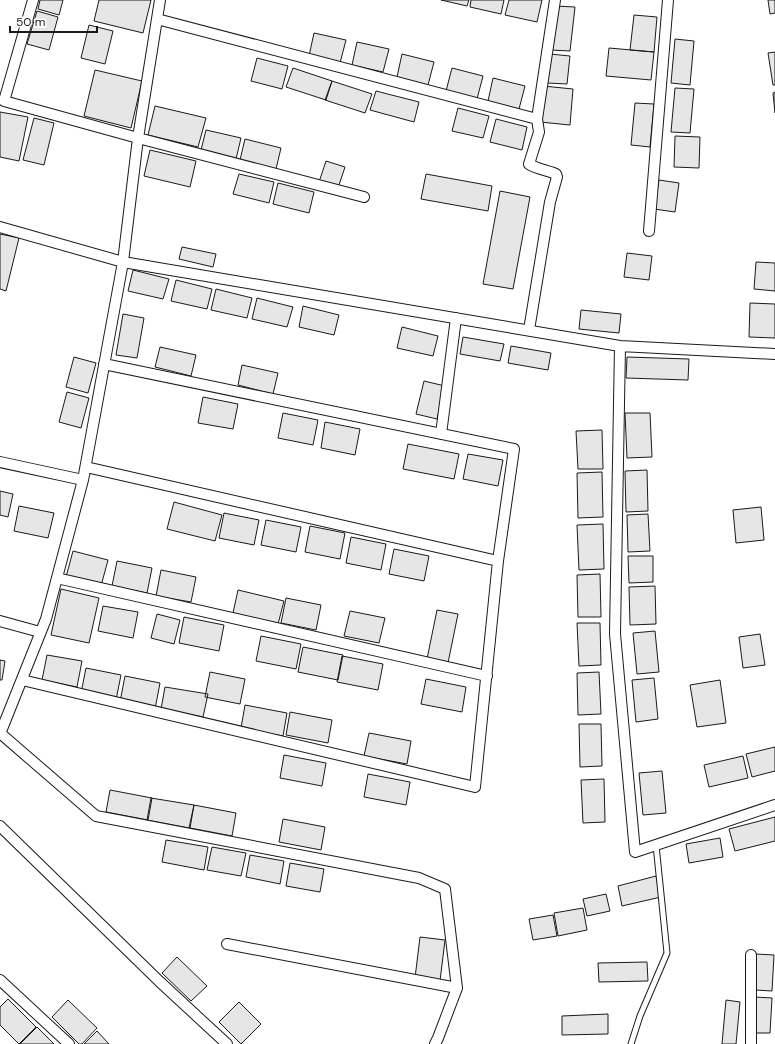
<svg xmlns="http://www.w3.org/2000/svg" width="775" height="1044" font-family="'DM Sans',sans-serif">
  <rect width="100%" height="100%" fill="#fff"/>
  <path fill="#e6e6e6" stroke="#1a1a1a" d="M 40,0 L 63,0 L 59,15 L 38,9 Z
    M 99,0 L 151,0 L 143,33 L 94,21 Z
    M 441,0 L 469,0 L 467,6 Z
    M 471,0 L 504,0 L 501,14 L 470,7 Z
    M 509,0 L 542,0 L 537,22 L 505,15 Z
    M 768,0 L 775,0 L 775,13 L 770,14 Z
    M 555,6 L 575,7 L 570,51 L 551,50 Z
    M 37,11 L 58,17 L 49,50 L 27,44 Z
    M 634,15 L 657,17 L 654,52 L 630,50 Z
    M 89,25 L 113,31 L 105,64 L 81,58 Z
    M 314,33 L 346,40 L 340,63 L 309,56 Z
    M 675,39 L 694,41 L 690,85 L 671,83 Z
    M 357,42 L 389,49 L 383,72 L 352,65 Z
    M 609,48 L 654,52 L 651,80 L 606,76 Z
    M 775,52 L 775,85 L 773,85 L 768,53 Z
    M 402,54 L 434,62 L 428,85 L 397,77 Z
    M 550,54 L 570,56 L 567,84 L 547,83 Z
    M 257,58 L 288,66 L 282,89 L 251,81 Z
    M 293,68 L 332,81 L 326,100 L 286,87 Z
    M 452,68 L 483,76 L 477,99 L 446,91 Z
    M 95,70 L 142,81 L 131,128 L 84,116 Z
    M 493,78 L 525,86 L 519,109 L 488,101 Z
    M 332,81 L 372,94 L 365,113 L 325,100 Z
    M 543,86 L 573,89 L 570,125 L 540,122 Z
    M 675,88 L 694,89 L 690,133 L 671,132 Z
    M 376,91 L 419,102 L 414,122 L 370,110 Z
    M 775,92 L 775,113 L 773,93 Z
    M 635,103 L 654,104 L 650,147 L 631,145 Z
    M 155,106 L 206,118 L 198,147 L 148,135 Z
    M 458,108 L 489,116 L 483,138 L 452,131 Z
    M 0,112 L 28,117 L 19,161 L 0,157 Z
    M 34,118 L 54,123 L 44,165 L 23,160 Z
    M 496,119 L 527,127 L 522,150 L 490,142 Z
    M 206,130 L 241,138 L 236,159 L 201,150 Z
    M 675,136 L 700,137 L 699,168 L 674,167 Z
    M 245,139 L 281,148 L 276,169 L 240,160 Z
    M 150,150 L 196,161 L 190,187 L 144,176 Z
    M 326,161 L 345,167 L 338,188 L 319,182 Z
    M 239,174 L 274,182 L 269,203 L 233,194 Z
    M 426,174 L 492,186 L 488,211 L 421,199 Z
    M 659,180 L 679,183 L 675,212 L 654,209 Z
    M 278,183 L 314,192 L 309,213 L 273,204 Z
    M 500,191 L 530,197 L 513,289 L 483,284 Z
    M 0,234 L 19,238 L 6,291 L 0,289 Z
    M 182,247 L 216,254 L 213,267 L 179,259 Z
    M 627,253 L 652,256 L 649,280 L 624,277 Z
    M 756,262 L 775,263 L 775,291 L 754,289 Z
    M 133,270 L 169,279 L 163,299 L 128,291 Z
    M 176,280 L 212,289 L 207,309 L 171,301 Z
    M 216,289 L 252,298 L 247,318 L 211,310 Z
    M 257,298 L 293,307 L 287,327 L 252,319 Z
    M 750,303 L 775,304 L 775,338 L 749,337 Z
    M 303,306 L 339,315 L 334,335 L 299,327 Z
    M 581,310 L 621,314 L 619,333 L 579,329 Z
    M 123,314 L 144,318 L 137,358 L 116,355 Z
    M 402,327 L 438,336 L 433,356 L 397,348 Z
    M 463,337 L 504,344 L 500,361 L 460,354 Z
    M 511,346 L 551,353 L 548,370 L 508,363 Z
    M 160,347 L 196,355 L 191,376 L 155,367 Z
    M 74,357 L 96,363 L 88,393 L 66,387 Z
    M 627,357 L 689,359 L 688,380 L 626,378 Z
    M 242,365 L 278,373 L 273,394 L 238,385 Z
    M 424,381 L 445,386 L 437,419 L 416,414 Z
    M 67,392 L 89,398 L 81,428 L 59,422 Z
    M 203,397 L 238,404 L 233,429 L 198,423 Z
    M 283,413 L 318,420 L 313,445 L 278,438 Z
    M 625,413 L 650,413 L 652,457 L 627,458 Z
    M 325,422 L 360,429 L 355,455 L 321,448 Z
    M 602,430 L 603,469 L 578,469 L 576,431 Z
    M 408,444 L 459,454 L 454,479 L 403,469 Z
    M 468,454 L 503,460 L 498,486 L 463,479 Z
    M 647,470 L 648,511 L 626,512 L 625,471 Z
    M 602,472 L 603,517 L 578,518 L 577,473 Z
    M 0,491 L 13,494 L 8,517 L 0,515 Z
    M 174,502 L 222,515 L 215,541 L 167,529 Z
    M 19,506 L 54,513 L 48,538 L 14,531 Z
    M 761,507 L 764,540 L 736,543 L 733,510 Z
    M 224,513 L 259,520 L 254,545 L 219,538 Z
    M 648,514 L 650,551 L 628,552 L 627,515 Z
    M 266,520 L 301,527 L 296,552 L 261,545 Z
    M 603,524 L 604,569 L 579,570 L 577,525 Z
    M 310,526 L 345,533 L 340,559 L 305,552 Z
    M 351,537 L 386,544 L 381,570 L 346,563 Z
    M 394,549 L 429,556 L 424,581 L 389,574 Z
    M 73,551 L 108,560 L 101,586 L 66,577 Z
    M 628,556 L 653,556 L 653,582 L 629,583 Z
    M 117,561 L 152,568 L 147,593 L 112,586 Z
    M 161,570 L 196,577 L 191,602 L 156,596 Z
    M 600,574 L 601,617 L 578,617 L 577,575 Z
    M 655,586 L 656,624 L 630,625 L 629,587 Z
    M 61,589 L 99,598 L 89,643 L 51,635 Z
    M 238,590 L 284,601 L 278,624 L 233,613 Z
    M 286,598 L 321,605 L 316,630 L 281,623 Z
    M 103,606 L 138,612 L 133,638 L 98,631 Z
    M 437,610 L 458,614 L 448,663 L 427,659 Z
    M 350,611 L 385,618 L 379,643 L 344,636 Z
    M 157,614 L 180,620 L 174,644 L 151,638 Z
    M 184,617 L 224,625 L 219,651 L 179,643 Z
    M 577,623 L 600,623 L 601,665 L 579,666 Z
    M 655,631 L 659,672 L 637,674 L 633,633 Z
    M 760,634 L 765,665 L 743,668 L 739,637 Z
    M 261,636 L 301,644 L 296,669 L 256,661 Z
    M 303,647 L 343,655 L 338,680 L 298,672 Z
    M 47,655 L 82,661 L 77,687 L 42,680 Z
    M 342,656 L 383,664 L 378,690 L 337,682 Z
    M 0,660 L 5,661 L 2,680 L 0,680 Z
    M 86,668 L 121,675 L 116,700 L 81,693 Z
    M 210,672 L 245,679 L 240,704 L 205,697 Z
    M 599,672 L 601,714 L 578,715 L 577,673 Z
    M 125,676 L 160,683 L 155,709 L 120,702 Z
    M 654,678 L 658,719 L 636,722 L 632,680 Z
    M 426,679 L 466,687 L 462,712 L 421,704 Z
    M 720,680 L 726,723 L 697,727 L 690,685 Z
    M 165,687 L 208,694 L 203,717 L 161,709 Z
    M 245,705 L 287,713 L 283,736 L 241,728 Z
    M 290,712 L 332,720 L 328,743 L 286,735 Z
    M 579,724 L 601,724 L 602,766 L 580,767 Z
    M 369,733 L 411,741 L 407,764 L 364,756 Z
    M 775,747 L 775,771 L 752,777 L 746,754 Z
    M 284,755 L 326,763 L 322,786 L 280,778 Z
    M 743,756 L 748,778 L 709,787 L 704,765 Z
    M 662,771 L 666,813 L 643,815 L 639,773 Z
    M 368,774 L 410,782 L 406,805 L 364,797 Z
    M 604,779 L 605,822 L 583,823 L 581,780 Z
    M 110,790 L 152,798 L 148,820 L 106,812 Z
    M 151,798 L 194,805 L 189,828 L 147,820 Z
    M 194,805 L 236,813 L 232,836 L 190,828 Z
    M 775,817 L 775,841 L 735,851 L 729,829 Z
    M 283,819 L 325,827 L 321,850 L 279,842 Z
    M 720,838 L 723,857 L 689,863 L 686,844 Z
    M 166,840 L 208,847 L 204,870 L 162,862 Z
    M 212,847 L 246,853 L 241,876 L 207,870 Z
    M 250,855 L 284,861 L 280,884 L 246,877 Z
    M 290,863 L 324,869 L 320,892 L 286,886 Z
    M 656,876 L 661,897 L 622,906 L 618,886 Z
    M 606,894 L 610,911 L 587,916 L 583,899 Z
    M 583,908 L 587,930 L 558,936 L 554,913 Z
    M 553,915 L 557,936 L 533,940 L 529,919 Z
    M 420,937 L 445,940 L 440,981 L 415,978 Z
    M 756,954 L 774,955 L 772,991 L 755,990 Z
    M 177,957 L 207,986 L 191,1001 L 162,973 Z
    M 647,962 L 648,981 L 599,982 L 598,963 Z
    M 755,997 L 772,998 L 770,1033 L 753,1033 Z
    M 8,999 L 36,1027 L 19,1044 L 0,1025 L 0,1007 Z
    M 68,1000 L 97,1028 L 82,1044 L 79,1044 L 52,1017 Z
    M 726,1000 L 740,1002 L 736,1044 L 722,1044 Z
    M 239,1002 L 261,1024 L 241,1044 L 219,1022 Z
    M 608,1014 L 608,1034 L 562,1035 L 562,1016 Z
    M 37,1027 L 54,1044 L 20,1044 Z
    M 97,1031 L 109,1044 L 84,1044 Z"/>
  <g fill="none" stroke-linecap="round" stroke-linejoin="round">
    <defs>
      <path id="lane" d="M 631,1044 L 640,1016 L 667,953 L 656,845"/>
      <path id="street" d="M 33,0 L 4,101 L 138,138 L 364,197
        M 157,19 L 537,119 L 555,0
        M 0,227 L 123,262 L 620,346 L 775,354
        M 649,231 L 668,0
        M 529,330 L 550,202 L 557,177 L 556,174 C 549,171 534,168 529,164 L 539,132 L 537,119
        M 620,346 L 615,634 L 635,852 L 775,805
        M 441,434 L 456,318
        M 0,462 L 83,480
        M 86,467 L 498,561 L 514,449 L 104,364
        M 57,578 L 487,676
        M 0,621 L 40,632
        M 22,680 L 475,787 L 498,561
        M 0,733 L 96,816 L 419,878 L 445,889 L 457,988 L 227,944
        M 0,734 L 46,619 L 83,480 L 123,262 L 138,138 L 160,0
        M 0,826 L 160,982 L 227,1044
        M 0,980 L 69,1044
        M 435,1044 L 438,1038 L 457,988
        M 751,1044 L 751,955"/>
    </defs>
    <use href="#lane" stroke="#1a1a1a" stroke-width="7"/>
    <use href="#street" stroke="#1a1a1a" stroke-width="12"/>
    <use href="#lane" stroke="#fff" stroke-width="5"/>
    <use href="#street" stroke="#fff" stroke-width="10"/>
  </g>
  <path d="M10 26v6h87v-6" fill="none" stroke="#1a1a1a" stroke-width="2"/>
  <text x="16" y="26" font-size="12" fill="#1a1a1a" stroke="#ffffff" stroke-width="3" paint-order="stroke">50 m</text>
</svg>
